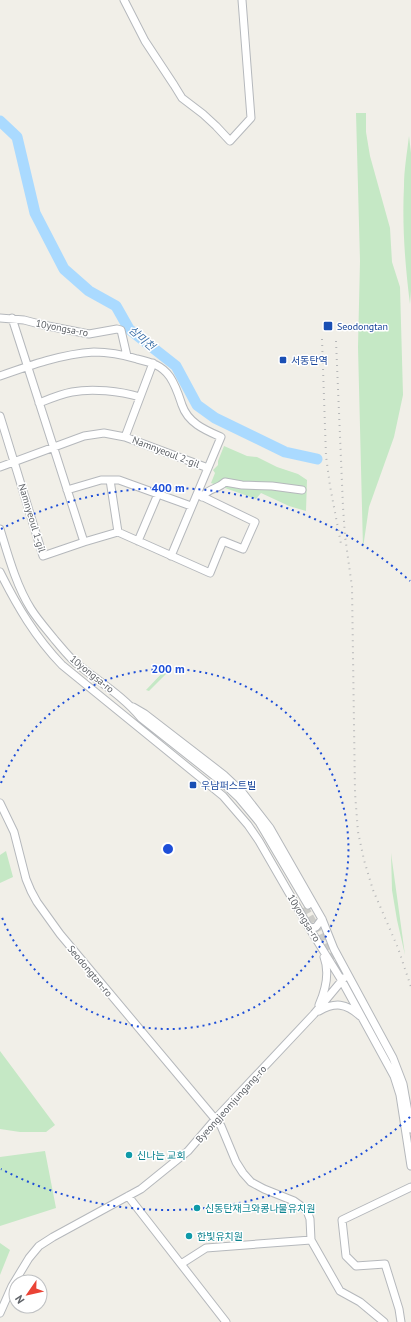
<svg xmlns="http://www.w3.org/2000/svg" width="411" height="1322" font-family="'PT Sans','Noto Sans KR',sans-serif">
  <rect width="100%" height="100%" fill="#f1efe8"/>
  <path fill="#c5e8c5" d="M 356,113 L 366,113 L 366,132 L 370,156 L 390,228 L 392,262 L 400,287 L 403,395 L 394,437 L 369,507 L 363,548 L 358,347 L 360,261 Z
    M 409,136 L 411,153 L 411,291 L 410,304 C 405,265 402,225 404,186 C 404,170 407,153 409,136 Z
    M 224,446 L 247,456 L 257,457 L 277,467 L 298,474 L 307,480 L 306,511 L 289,506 L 261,493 L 256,499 L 211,483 L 215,473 L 213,470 L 218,465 L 218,461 Z
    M 170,666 L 171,667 L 168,672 L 149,691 L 146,690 L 165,670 Z
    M 6,851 L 13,877 L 0,883 L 0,855 Z
    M 391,853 L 405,955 L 397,920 L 392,890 Z
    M 0,1051 L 55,1125 L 46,1132 L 20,1132 L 0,1129 Z
    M 45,1151 L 56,1208 L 0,1226 L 0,1157 Z
    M 0,1243 L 10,1250 L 0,1275 Z"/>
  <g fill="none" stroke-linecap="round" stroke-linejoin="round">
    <path stroke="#aadaff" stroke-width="11" d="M 0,121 L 17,137 L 35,213 L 64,269 L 89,291 L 116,306 L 129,329 L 176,366 L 197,405 L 215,418 L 285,452 L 317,459"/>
    <path stroke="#ccccc8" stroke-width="7" stroke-dasharray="7 3.5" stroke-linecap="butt" d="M 305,907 L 346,982
      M 353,995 L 387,1056"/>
    <defs>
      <path id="minor" d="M 124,0 L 145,41 L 174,85 L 182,98 L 203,114 L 216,126 L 230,141 L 251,118 L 242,0
        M 0,318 L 24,320 L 43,325 L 89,334 L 117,329 L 121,330 L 127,356
        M 12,318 L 84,542
        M 0,376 C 31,365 62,354 94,352 C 108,352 124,355 137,359 C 150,362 162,365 170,377 C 176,386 179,396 182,405 C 188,423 205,430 221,437 L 171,556
        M 39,403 C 49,399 61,394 72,392 C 92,388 120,391 140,397
        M 0,416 L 43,556 L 84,542 L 118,532 L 210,573 L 223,541 L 243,549 L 255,522 L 197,494
        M 125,437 L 153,363
        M 0,467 L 84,436 L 104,433 L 125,437 L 208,468
        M 110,480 L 118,532
        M 67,490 L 101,480 L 119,480 L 191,506
        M 202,497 C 210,487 217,490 225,482 L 242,485 L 272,486 L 302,490
        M 0,529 C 8,555 16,585 31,609 C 38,620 47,630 55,640 C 62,648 68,656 76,663 C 98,681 123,696 141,718 L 222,782 L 239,798 L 259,822 L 308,905
        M 138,541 L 158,494
        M 0,572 C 17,606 35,637 62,665 L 223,796 L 248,825 L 259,841 L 308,926 L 342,981 L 394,1076 L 400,1095 L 411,1166
        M 133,707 L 145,714 L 224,775 L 242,792 L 270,828 L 322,919 L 334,949 L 393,1058 L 403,1084 L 411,1129
        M 0,803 L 14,832 L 26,879 L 31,891 L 37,902 L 60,934 L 221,1126 L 236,1162 L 243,1173 L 251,1182 L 264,1189 L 294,1201 L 301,1206 L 307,1211 L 310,1219 L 311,1240 L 340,1291 L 360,1302 L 384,1322
        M 308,926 L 312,928 L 316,927 L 322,919
        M 319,1005 C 326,989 330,973 324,957
        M 319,1011 C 335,1002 346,1003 360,1016
        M 128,1196 L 226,1322
        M 181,1264 L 206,1248 L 311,1240
        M 0,1313 L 12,1286 L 29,1258 L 39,1246 L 53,1237 L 141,1189 L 188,1151 L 218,1116 L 314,1014 L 344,978
        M 401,1322 L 399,1309 L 385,1264 L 356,1266 L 346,1256 L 342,1220 L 411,1187"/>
    </defs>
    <use href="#minor" stroke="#b5b8bc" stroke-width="9"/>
    <use href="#minor" stroke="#fff" stroke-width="7"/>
    <path stroke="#b6b7b8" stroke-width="2" stroke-dasharray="1 5" stroke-linecap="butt" d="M 322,339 L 326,456 L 330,486 L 341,544
      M 336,341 L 343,507 L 345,536 L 352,587 L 355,793 L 358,832 L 364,860 L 373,890 L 398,948 L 411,987"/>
  </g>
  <g fill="none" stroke="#1d4ed8" stroke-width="2" stroke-dasharray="2 4">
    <path d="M1 783A180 180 0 1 1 1 915"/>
    <path d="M410 1117A361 361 0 0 1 1 1169M1 529A361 361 0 0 1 410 581"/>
  </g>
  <g fill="#1a4fb4" stroke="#fff" stroke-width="1.5">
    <rect x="323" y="321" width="10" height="10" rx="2"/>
    <rect x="279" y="356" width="8" height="8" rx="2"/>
    <rect x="189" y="781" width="8" height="8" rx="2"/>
  </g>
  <g fill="#0f9aa8" stroke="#fff" stroke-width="1.5">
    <circle cx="129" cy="1155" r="4"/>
    <circle cx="197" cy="1208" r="4"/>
    <circle cx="189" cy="1236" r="4"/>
  </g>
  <g text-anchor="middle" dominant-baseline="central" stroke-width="3" stroke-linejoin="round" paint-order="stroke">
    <g font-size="10" fill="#164399" stroke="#fff" text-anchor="start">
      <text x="337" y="326">Seodongtan</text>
      <text x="291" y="360">서동탄역</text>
      <text x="201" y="785">우남퍼스트빌</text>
    </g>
    <g font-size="10" fill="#5f6368" stroke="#fff">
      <text transform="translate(62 328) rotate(11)">10yongsa-ro</text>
      <text transform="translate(166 452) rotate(21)">Namnyeoul 2-gil</text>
      <text transform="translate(32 518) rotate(73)">Namnyeoul 1-gil</text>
      <text transform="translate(92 674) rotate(39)">10yongsa-ro</text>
      <text transform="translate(304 918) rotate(59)">10yongsa-ro</text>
      <text transform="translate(90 971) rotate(50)">Seodongtan-ro</text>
      <text transform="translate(231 1104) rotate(-48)">Byeongjeomjungang-ro</text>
    </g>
    <g font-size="10" fill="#0d838f" stroke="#fff" text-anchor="start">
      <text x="137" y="1155">신나는 교회</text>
      <text x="205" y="1208">신동탄재크와콩나물유치원</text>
      <text x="197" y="1236">한빛유치원</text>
    </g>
    <g font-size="11" font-style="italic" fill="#4174aa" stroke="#fff">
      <text transform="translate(142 338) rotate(41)">삼미천</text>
    </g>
  </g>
  <circle cx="168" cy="849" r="6" fill="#1d4ed8" stroke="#fff" stroke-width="2"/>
  <g font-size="12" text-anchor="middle" font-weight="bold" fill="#1d4ed8" stroke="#fff" stroke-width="3" stroke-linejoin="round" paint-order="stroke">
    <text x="168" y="492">400 m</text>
    <text x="168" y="673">200 m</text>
  </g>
  <g transform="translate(28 1294) rotate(236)"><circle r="19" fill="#ffffff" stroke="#bfc1c3"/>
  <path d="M0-3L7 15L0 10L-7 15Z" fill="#ea4335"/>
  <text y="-6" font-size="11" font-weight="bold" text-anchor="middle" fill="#5f6368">N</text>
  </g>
</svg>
